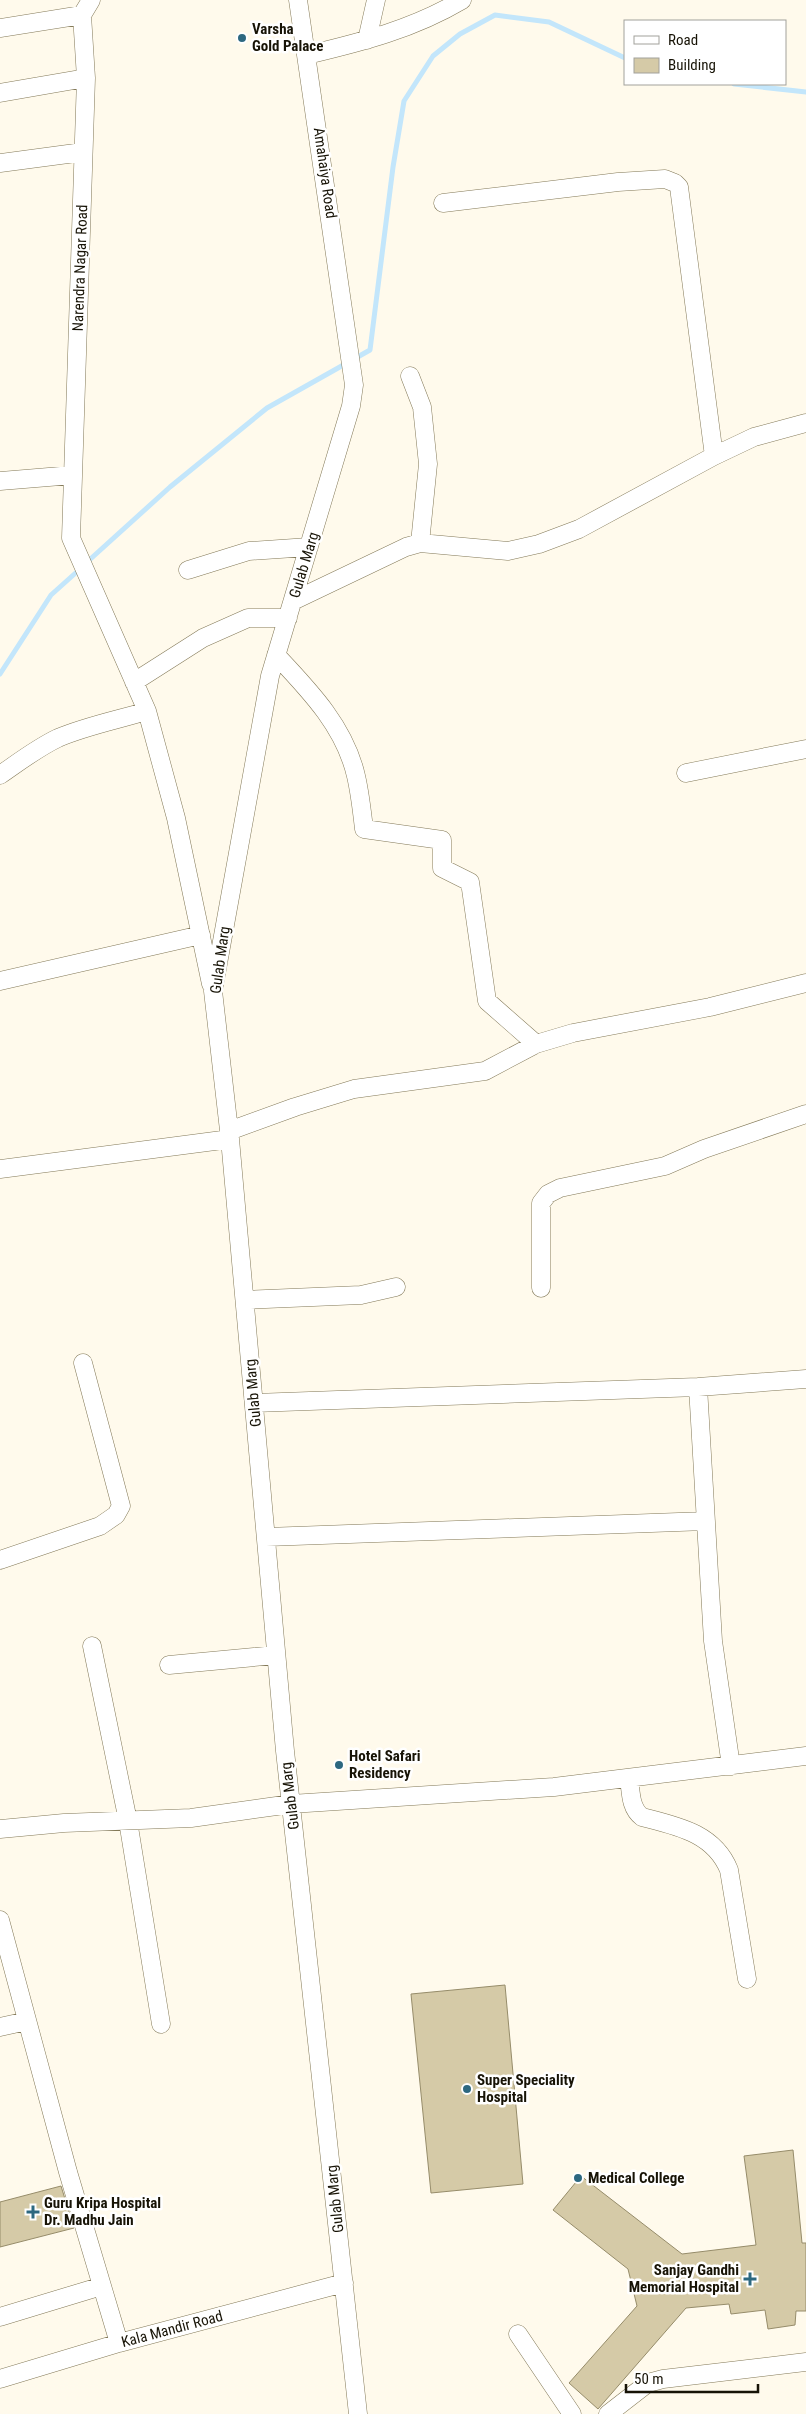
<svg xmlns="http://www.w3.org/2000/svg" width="806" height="2414" font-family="'Roboto Condensed',sans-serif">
  <rect width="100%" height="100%" fill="#fffaec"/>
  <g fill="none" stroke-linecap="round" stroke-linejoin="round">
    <path stroke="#c3e6fb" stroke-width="5" d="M 734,84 L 806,92
      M 86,563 L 170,487 L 267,408 L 370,350 L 393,167 L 404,101 L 433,56 L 460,34 L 495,15 L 549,22 L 625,58
      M 0,674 L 51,595 L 80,569"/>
  </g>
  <path fill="#d5caa7" stroke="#968c6a" d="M 505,1985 L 523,2184 L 431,2193 L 411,1994 Z
    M 793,2150 L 802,2243 L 806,2243 L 806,2311 L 796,2311 L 795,2325 L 768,2329 L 765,2310 L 731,2314 L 729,2304 L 686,2308 L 598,2409 L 569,2383 L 637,2306 L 628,2269 L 553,2210 L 581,2176 L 682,2254 L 756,2245 L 744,2156 Z
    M 61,2186 L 74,2228 L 0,2247 L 0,2202 Z"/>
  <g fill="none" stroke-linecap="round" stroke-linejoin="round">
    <defs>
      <path id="minor" d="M 91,0 L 82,15 L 86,78 L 71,538 L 147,711 L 176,818 L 211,984
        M 298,0 L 354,385 L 351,406 L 270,676 L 213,991 L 230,1139 L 285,1751 L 358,2414
        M 0,28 L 82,15
        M 367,40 L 376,0
        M 307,55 C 362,42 413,29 462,0
        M 0,93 L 86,78
        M 0,163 L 83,152
        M 443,203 L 618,182 L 665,179 L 675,183 L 679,187 L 714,456
        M 410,376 L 422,407 L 428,464 L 420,543
        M 0,481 L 73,475
        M 188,570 L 249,551 L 309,547
        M 293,601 L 406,547 L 420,543 L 508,551 L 539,544 L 579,529 L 714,456 L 754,437 L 806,423
        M 276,655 C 309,690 345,727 356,776 C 360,793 362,811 364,829 L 442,840 L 442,868 L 470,882 L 487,1001 L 536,1044
        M 134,682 L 203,638 L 248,618 L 288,618
        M 686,773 L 806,749
        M 0,775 C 19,762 37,748 58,738 C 86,726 117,720 147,711
        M 0,981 L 201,935
        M 229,1131 L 295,1107 L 354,1089 L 485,1071 L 536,1044 L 573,1033 L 710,1007 L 806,983
        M 0,1169 L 230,1139
        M 541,1288 L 541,1203 L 548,1194 L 560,1188 L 665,1166 L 704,1149 L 806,1114
        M 245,1300 L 361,1295 L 396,1287
        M 698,1387 L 713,1641 L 731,1766
        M 254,1403 L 698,1387 L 806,1379
        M 266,1537 L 706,1521
        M 0,1560 L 100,1526 L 116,1515 L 121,1506 L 83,1363
        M 92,1646 L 128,1821 L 161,2024
        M 169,1665 L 276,1655
        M 629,1778 C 631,1792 630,1808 642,1817 C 677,1826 714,1833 729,1870 L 747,1979
        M 0,1829 L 64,1823 L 191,1818 L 291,1804 L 554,1787 L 806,1756
        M 0,1920 L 68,2172 L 119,2343
        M 0,2027 L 27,2021
        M 0,2317 L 102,2286
        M 518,2334 L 572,2414
        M 0,2379 L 119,2343 L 344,2283
        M 608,2414 L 648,2383 L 663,2379 L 806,2362"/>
    </defs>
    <use href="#minor" stroke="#837958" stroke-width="19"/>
    <use href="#minor" stroke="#fff" stroke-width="18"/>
  </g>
  <g fill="#2d6880" stroke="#fff" stroke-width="2">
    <circle cx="242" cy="38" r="5"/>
    <circle cx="339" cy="1765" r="5"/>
    <circle cx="467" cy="2089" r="5"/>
    <circle cx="578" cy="2178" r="5"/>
    <path d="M30.5 2204.5h5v5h5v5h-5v5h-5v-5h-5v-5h5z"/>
    <path d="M747.5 2271.5h5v5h5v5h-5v5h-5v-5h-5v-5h5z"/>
  </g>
  <g text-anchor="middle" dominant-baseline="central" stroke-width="5" stroke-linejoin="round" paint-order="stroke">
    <g font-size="15" font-weight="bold" fill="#171306" stroke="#fff" text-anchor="start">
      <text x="252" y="29">Varsha<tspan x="252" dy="17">Gold Palace</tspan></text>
      <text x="349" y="1756">Hotel Safari<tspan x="349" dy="17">Residency</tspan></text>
      <text x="477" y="2080">Super Speciality<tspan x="477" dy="17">Hospital</tspan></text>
      <text x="588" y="2178">Medical College</text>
      <text x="44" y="2203">Guru Kripa Hospital<tspan x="44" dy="17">Dr. Madhu Jain</tspan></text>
      <text x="739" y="2270" text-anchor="end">Sanjay Gandhi<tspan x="739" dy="17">Memorial Hospital</tspan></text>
    </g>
    <g font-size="15" fill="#171306" stroke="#fff">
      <text transform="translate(325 173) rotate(82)">Amahaiya Road</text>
      <text transform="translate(80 268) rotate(-88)">Narendra Nagar Road</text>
      <text transform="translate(304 565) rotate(-73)">Gulab Marg</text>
      <text transform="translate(220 960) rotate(-82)">Gulab Marg</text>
      <text transform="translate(253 1393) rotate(-95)">Gulab Marg</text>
      <text transform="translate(290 1796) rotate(-97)">Gulab Marg</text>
      <text transform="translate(335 2199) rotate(-96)">Gulab Marg</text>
      <text transform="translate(172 2329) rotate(-15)">Kala Mandir Road</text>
    </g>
  </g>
  <rect x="624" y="20" width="162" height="65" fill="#ffffff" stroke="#a2a19b"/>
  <rect x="634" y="36" width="25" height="8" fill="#ffffff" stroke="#a2a19b"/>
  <text x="668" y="45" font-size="15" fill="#171306">Road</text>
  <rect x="634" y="58" width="25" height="15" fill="#d5caa7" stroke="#a2a19b"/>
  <text x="668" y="70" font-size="15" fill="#171306">Building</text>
  <path d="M626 2384v8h132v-8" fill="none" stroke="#171306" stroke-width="2.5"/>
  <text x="634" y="2384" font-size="15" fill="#171306" stroke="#ffffff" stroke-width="4" paint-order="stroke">50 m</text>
</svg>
